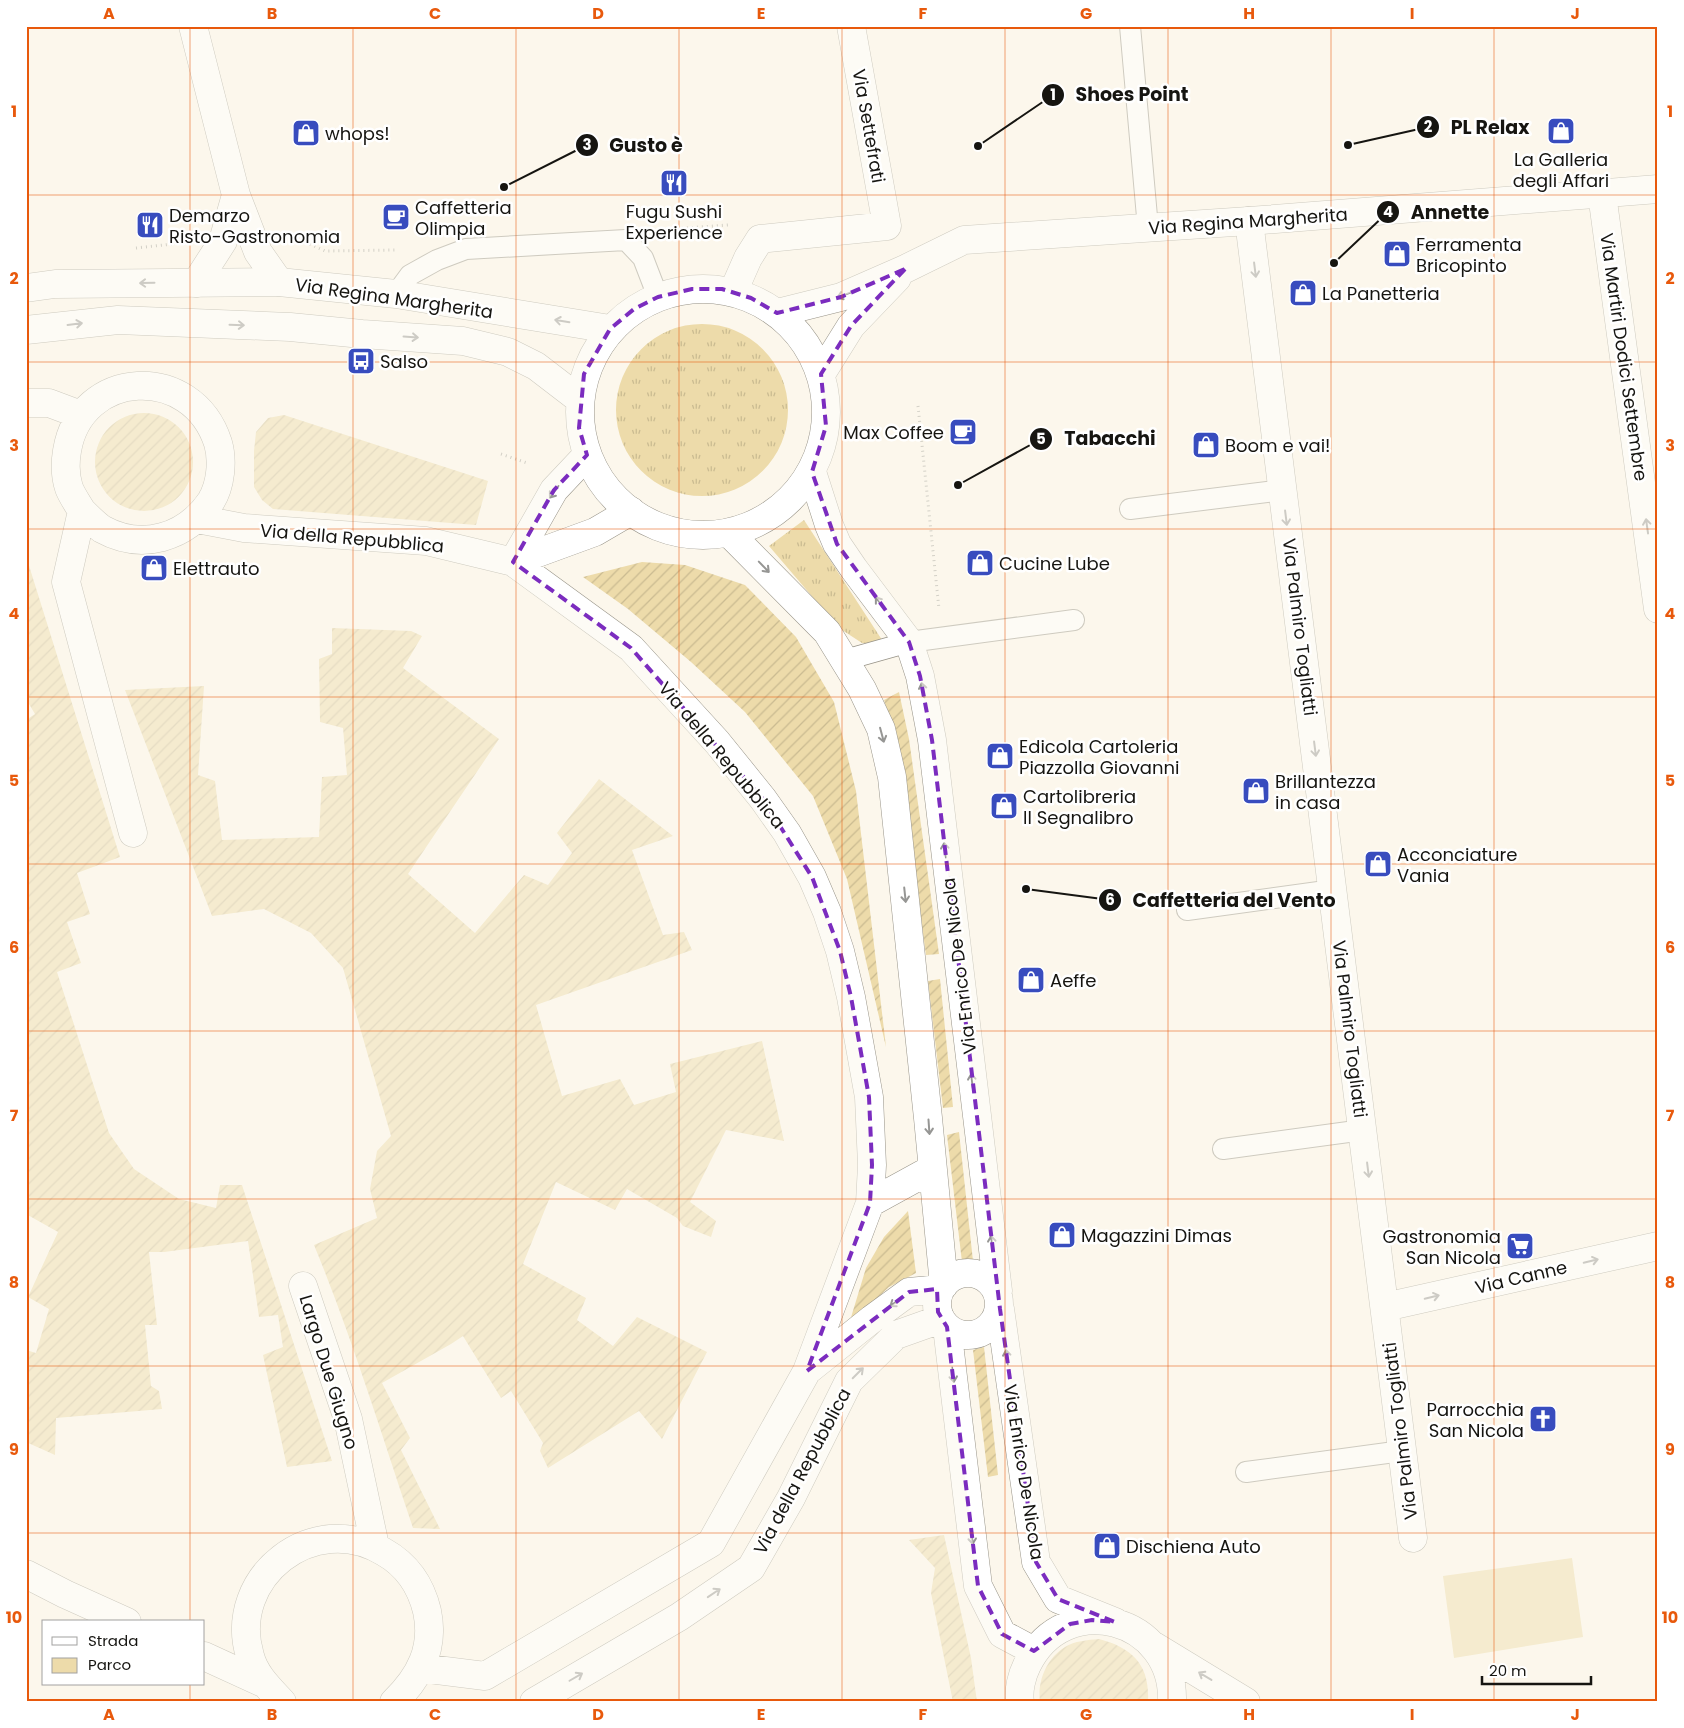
<svg xmlns="http://www.w3.org/2000/svg" width="1684" height="1728" font-family="Poppins,sans-serif">
  <defs>
    <pattern id="grass-tufts" width="24" height="20" patternUnits="userSpaceOnUse" patternTransform="scale(1.25)"><rect width="24" height="20" fill="#eddbaa"/><path d="M3 7l-1-3M5 7V3M7 7l1-3M15 17l-1-3M17 17v-4M19 17l1-3" fill="none" stroke="#cabb91"/></pattern>
    <pattern id="garden-furrows" width="10" height="10" patternUnits="userSpaceOnUse" patternTransform="scale(1.25)"><rect width="10" height="10" fill="#eddbaa"/><path d="M-1 1l2-2M0 10L10 0M9 11l2-2" fill="none" stroke="#cabb91"/></pattern>
  </defs>
  <rect width="100%" height="100%" fill="#fcf7ec"/>
  <path fill="url(#grass-tufts)" d="M616 410a86 86 0 1 1 172 0a86 86 0 1 1-172 0Z
    M 804,520 L 884,643 L 862,643 L 839,628 L 769,546 Z"/>
  <path fill="#eddbaa" d="M 1572,1558 L 1583,1637 L 1454,1658 L 1443,1576 Z"/>
  <path fill="url(#garden-furrows)" d="M95 462a49 49 0 1 1 98 0a49 49 0 1 1-98 0Z
    M 284,415 L 488,481 L 476,525 L 273,509 L 262,500 L 254,487 L 254,451 L 256,432 L 268,418 Z
    M 26,556 L 120,857 L 77,873 L 90,914 L 67,922 L 81,963 L 57,972 L 109,1133 L 134,1169 L 179,1199 L 216,1208 L 220,1185 L 242,1185 L 332,1461 L 287,1467 L 263,1355 L 283,1347 L 278,1315 L 259,1317 L 248,1241 L 164,1252 L 149,1252 L 157,1325 L 145,1325 L 151,1386 L 159,1391 L 162,1409 L 56,1418 L 55,1455 L 26,1442 L 26,1350 L 36,1353 L 49,1309 L 28,1297 L 58,1232 L 26,1214 L 26,720 L 35,714 L 26,699 Z
    M 642,562 L 685,565 L 745,585 L 796,637 L 834,702 L 856,791 L 886,1047 L 847,879 L 813,796 L 745,712 L 691,662 L 628,609 L 583,577 Z
    M 332,628 L 411,631 L 422,636 L 403,668 L 499,739 L 408,874 L 475,933 L 524,875 L 548,885 L 572,853 L 557,833 L 599,779 L 673,836 L 632,850 L 663,935 L 684,932 L 692,950 L 536,1005 L 562,1096 L 620,1079 L 634,1105 L 676,1092 L 670,1064 L 762,1041 L 784,1141 L 726,1130 L 690,1202 L 716,1221 L 711,1237 L 683,1226 L 677,1218 L 627,1189 L 615,1210 L 556,1182 L 523,1264 L 586,1298 L 577,1320 L 613,1346 L 637,1317 L 707,1352 L 662,1439 L 639,1411 L 548,1468 L 540,1451 L 543,1443 L 511,1391 L 501,1398 L 463,1336 L 451,1344 L 382,1383 L 410,1438 L 401,1450 L 440,1529 L 413,1528 C 381,1433 352,1337 314,1245 L 377,1218 L 370,1189 L 377,1151 L 391,1136 L 343,968 L 311,933 L 264,909 L 212,916 L 125,690 L 204,686 L 198,775 L 215,781 L 222,840 L 319,837 L 322,777 L 347,775 L 343,728 L 320,722 L 319,659 L 332,654 Z
    M 899,692 L 909,739 L 939,954 L 926,955 L 896,739 L 884,700 Z
    M 940,979 L 953,1107 L 943,1108 L 928,981 Z
    M 959,1132 L 973,1261 L 962,1262 L 947,1135 Z
    M 908,1211 L 916,1273 L 889,1287 L 849,1324 L 866,1268 L 884,1237 Z
    M 984,1347 L 998,1475 L 988,1477 L 973,1350 Z
    M 944,1535 L 971,1658 L 977,1702 L 953,1702 L 931,1593 L 935,1568 L 909,1540 Z
    M 1099,1639 C 1133,1648 1150,1665 1148,1702 L 1040,1702 C 1037,1681 1047,1658 1065,1647 C 1075,1641 1087,1640 1099,1639 Z"/>
  <g fill="none" stroke-linecap="round" stroke-linejoin="round">
    <defs>
      <path id="lane" d="M 1130,26 L 1148,228
        M 396,294 L 410,275 L 437,260 L 466,249 L 626,240 L 643,258 L 658,297
        M 1130,509 L 1283,490
        M 845,660 L 909,642 L 1074,620
        M 1187,910 L 1333,890
        M 1223,1149 L 1363,1130
        M 1246,1472 L 1402,1451"/>
      <path id="street" d="M 193,26 L 236,195 L 258,252 L 279,282
        M 1602,194 L 1658,609
        M 1249,221 L 1413,1538
        M 196,283 L 223,241 L 236,195
        M 733,292 L 748,258 L 760,239 L 887,226 L 851,26
        M 26,403 L 49,403 L 81,415
        M 812,472 L 829,525 L 837,544 L 854,569 L 909,642 L 920,676 L 932,740 L 998,1291
        M 82,511 C 88,517 95,524 102,529 C 142,551 186,538 211,501 C 221,485 223,460 218,443 C 192,362 80,369 67,451 C 65,463 65,476 69,488 C 72,496 78,504 82,511 L 66,582 L 133,833
        M 197,519 L 244,528 L 426,541 L 513,562 L 631,648 L 717,742 L 763,799 L 787,833 L 812,877 L 827,912 L 840,951 L 851,997 L 869,1097 L 872,1165 L 870,1203 L 807,1371 L 711,1543 L 485,1676 L 421,1668
        M 729,533 L 827,632 L 862,689 L 881,729 L 892,777 L 928,1118 L 944,1285
        M 513,562 L 554,490 L 587,455
        M 513,562 L 595,532 L 631,511
        M 870,1203 L 932,1169
        M937 1304a31 31 0 1 1 62 0a31 31 0 1 1-62 0Z
        M 303,1286 L 348,1419 L 375,1546
        M 1385,1307 L 1658,1246
        M 1000,1309 L 1036,1562 L 1058,1599 L 1115,1622
        M 947,1327 L 978,1586 L 1002,1634 L 1034,1651
        M 807,1371 L 872,1319 L 909,1292 L 941,1289
        M 26,1574 L 65,1594 L 127,1622
        M 1154,1646 L 1246,1702
        M 204,1656 L 263,1683
        M 282,1702 C 269,1688 255,1675 250,1656 C 226,1577 314,1509 384,1552 C 407,1565 421,1586 427,1611 C 435,1648 420,1677 394,1702
        M 534,1702 L 679,1617 L 751,1568 L 791,1498 L 849,1381 L 896,1335 L 941,1319
        M 1020,1702 C 1018,1690 1022,1675 1027,1665 C 1064,1588 1175,1617 1172,1702"/>
      <path id="secondary" d="M 26,288 L 55,284 L 279,282 L 396,294 L 610,329
        M580 412a123 123 0 1 1 246 0a123 123 0 1 1-246 0Z
        M 777,313 L 841,297 L 905,269 L 964,240 L 1249,221 L 1658,189
        M 26,330 L 118,320 L 290,327 L 362,334 L 463,341 L 508,352 L 536,366 L 579,399
        M 821,374 L 851,326 L 897,278"/>
    </defs>
    <use href="#lane" stroke="#989489" stroke-width="22"/>
    <use href="#street" stroke="#989489" stroke-width="29"/>
    <use href="#secondary" stroke="#989489" stroke-width="29"/>
    <path stroke="#a3a098" stroke-width="3" stroke-dasharray="1 4" stroke-linecap="butt" d="M 657,230 L 728,225
      M 287,234 L 325,251 L 395,250
      M 136,248 L 182,243
      M 918,406 L 939,609
      M 501,454 L 527,463"/>
    <use href="#lane" stroke="#fff" stroke-width="20"/>
    <use href="#street" stroke="#fff" stroke-width="28"/>
    <use href="#secondary" stroke="#fff" stroke-width="28"/>
  </g>
  <defs><path id="oneway-shaft" d="M-6 0H5M1.5-3L5.5 0L1.5 3" fill="none" stroke-width="1.6" stroke-linecap="round" stroke-linejoin="round" transform="scale(1.25)"/></defs>
  <g stroke="#969694">
    <use href="#oneway-shaft" transform="translate(1255 270) rotate(83)"/>
    <use href="#oneway-shaft" transform="translate(147 283) rotate(179)"/>
    <use href="#oneway-shaft" transform="translate(844 295) rotate(159)"/>
    <use href="#oneway-shaft" transform="translate(562 321) rotate(-171)"/>
    <use href="#oneway-shaft" transform="translate(75 324) rotate(-7)"/>
    <use href="#oneway-shaft" transform="translate(237 325) rotate(2)"/>
    <use href="#oneway-shaft" transform="translate(411 337) rotate(4)"/>
    <use href="#oneway-shaft" transform="translate(554 492) rotate(126)"/>
    <use href="#oneway-shaft" transform="translate(1286 518) rotate(83)"/>
    <use href="#oneway-shaft" transform="translate(1647 526) rotate(-98)"/>
    <use href="#oneway-shaft" transform="translate(764 567) rotate(46)"/>
    <use href="#oneway-shaft" transform="translate(880 603) rotate(-127)"/>
    <use href="#oneway-shaft" transform="translate(923 690) rotate(-101)"/>
    <use href="#oneway-shaft" transform="translate(882 735) rotate(75)"/>
    <use href="#oneway-shaft" transform="translate(1315 749) rotate(83)"/>
    <use href="#oneway-shaft" transform="translate(945 850) rotate(-97)"/>
    <use href="#oneway-shaft" transform="translate(905 895) rotate(84)"/>
    <use href="#oneway-shaft" transform="translate(972 1081) rotate(-97)"/>
    <use href="#oneway-shaft" transform="translate(929 1127) rotate(86)"/>
    <use href="#oneway-shaft" transform="translate(1368 1170) rotate(83)"/>
    <use href="#oneway-shaft" transform="translate(992 1243) rotate(-97)"/>
    <use href="#oneway-shaft" transform="translate(1591 1261) rotate(-13)"/>
    <use href="#oneway-shaft" transform="translate(1432 1297) rotate(-13)"/>
    <use href="#oneway-shaft" transform="translate(896 1302) rotate(144)"/>
    <use href="#oneway-shaft" transform="translate(1007 1357) rotate(-98)"/>
    <use href="#oneway-shaft" transform="translate(858 1373) rotate(-45)"/>
    <use href="#oneway-shaft" transform="translate(953 1375) rotate(83)"/>
    <use href="#oneway-shaft" transform="translate(972 1537) rotate(84)"/>
    <use href="#oneway-shaft" transform="translate(714 1593) rotate(-34)"/>
    <use href="#oneway-shaft" transform="translate(1205 1676) rotate(-149)"/>
    <use href="#oneway-shaft" transform="translate(576 1677) rotate(-30)"/>
  </g>
  <path d="M0 0H1684V1728H0ZM 905,269 L 851,326 L 821,374 L 826,426 L 812,472 L 837,544 L 909,642 L 920,676 L 932,740 L 1000,1309 L 1036,1562 L 1058,1599 L 1115,1622 L 1092,1620 L 1070,1624 L 1034,1651 L 1002,1634 L 978,1586 L 947,1327 L 938,1312 L 937,1289 L 909,1292 L 807,1371 L 870,1203 L 872,1165 L 869,1097 L 851,997 L 840,951 L 812,877 L 763,799 L 631,648 L 513,562 L 554,490 L 587,455 L 579,428 L 584,374 L 610,329 L 634,309 L 658,297 L 692,289 L 722,289 L 751,298 L 777,313 L 841,297 Z" fill="#fcf7ec" fill-opacity=".55" fill-rule="evenodd"/>
  <path fill="none" stroke="#7b2cbf" stroke-width="4" stroke-dasharray="10 6" stroke-linejoin="round" d="M 905,269 L 851,326 L 821,374 L 826,426 L 812,472 L 837,544 L 909,642 L 920,676 L 932,740 L 1000,1309 L 1036,1562 L 1058,1599 L 1115,1622 L 1092,1620 L 1070,1624 L 1034,1651 L 1002,1634 L 978,1586 L 947,1327 L 938,1312 L 937,1289 L 909,1292 L 807,1371 L 870,1203 L 872,1165 L 869,1097 L 851,997 L 840,951 L 812,877 L 763,799 L 631,648 L 513,562 L 554,490 L 587,455 L 579,428 L 584,374 L 610,329 L 634,309 L 658,297 L 692,289 L 722,289 L 751,298 L 777,313 L 841,297 Z"/>
  <path fill="none" stroke="#e8590c" stroke-width="1" stroke-opacity="0.55" d="M 190,26 L 190,1622M 353,26 L 353,1702M 516,26 L 516,1702M 679,26 L 679,1702M 842,26 L 842,1702M 1005,26 L 1005,1702M 1168,26 L 1168,1702M 1331,26 L 1331,1702M 1494,26 L 1494,1702M 26,195 L 1658,195M 26,362 L 1658,362M 26,529 L 1658,529M 26,697 L 1658,697M 26,864 L 1658,864M 26,1031 L 1658,1031M 26,1199 L 1658,1199M 26,1366 L 1658,1366M 26,1533 L 1658,1533M 190,1684 L 190,1702"/>
  <defs>
    <symbol id="shop-square" viewBox="-11 -11 22 22"><rect x="-9" y="-9" width="18" height="18" rx="4" fill="#384cbe" stroke="#fff"/><path d="M-5-2.5h2.3a2.7 3.5 0 0 1 5.4 0H5L5.5 6h-11ZM-1.5-2.5h3a1.5 2.3 0 0 0-3 0Z" fill="#fff"/></symbol>
    <symbol id="restaurant-square" viewBox="-11 -11 22 22"><rect x="-9" y="-9" width="18" height="18" rx="4" fill="#384cbe" stroke="#fff"/><path d="M-5-6h1v4h1v-4h1v4h1v-4h1v5L-1.5 .5V6h-2V.5L-5-1ZM5-6V6H3V1.5H1.5Q1.5-4 5-6Z" fill="#fff"/></symbol>
    <symbol id="cafe-square" viewBox="-11 -11 22 22"><rect x="-9" y="-9" width="18" height="18" rx="4" fill="#384cbe" stroke="#fff"/><path d="M-5.5-4.5H6V0H3Q3 3.5 0 3.5H-2.5Q-5.5 3.5-5.5 0ZM3-3.2v2h1.7v-2ZM-6 4.5H4V6H-6Z" fill="#fff"/></symbol>
    <symbol id="bus-square" viewBox="-11 -11 22 22"><rect x="-9" y="-9" width="18" height="18" rx="4" fill="#384cbe" stroke="#fff"/><path d="M-5-6H5V4H4V6H2V4H-2V6H-4V4H-5ZM-3.5-4V0h7V-4ZM-3.5 1.2v1.5H-2V1.2ZM2 1.2v1.5H3.5V1.2Z" fill="#fff"/></symbol>
    <symbol id="supermarket-square" viewBox="-11 -11 22 22"><rect x="-9" y="-9" width="18" height="18" rx="4" fill="#384cbe" stroke="#fff"/><path d="M-6-5.5h2.5l.6 2H6L4.5 2H-2.5L-4.4-4H-6ZM-1.5 3.2a1.3 1.3 0 1 0 .1 0ZM3 3.2a1.3 1.3 0 1 0 .1 0Z" fill="#fff"/></symbol>
    <symbol id="church-square" viewBox="-11 -11 22 22"><rect x="-9" y="-9" width="18" height="18" rx="4" fill="#384cbe" stroke="#fff"/><path d="M-1.2-6h2.4v3.5h3.3v2.4h-3.3V6h-2.4V-.1h-3.3v-2.4h3.3Z" fill="#fff"/></symbol>
  </defs>
  <g fill-rule="evenodd">
    <use href="#shop-square" x="1545" y="115" width="32" height="32"/>
    <use href="#shop-square" x="290" y="117" width="32" height="32"/>
    <use href="#restaurant-square" x="658" y="167" width="32" height="32"/>
    <use href="#cafe-square" x="380" y="201" width="32" height="32"/>
    <use href="#restaurant-square" x="134" y="209" width="32" height="32"/>
    <use href="#shop-square" x="1381" y="238" width="32" height="32"/>
    <use href="#shop-square" x="1287" y="277" width="32" height="32"/>
    <use href="#bus-square" x="345" y="345" width="32" height="32"/>
    <use href="#cafe-square" x="947" y="416" width="32" height="32"/>
    <use href="#shop-square" x="1190" y="429" width="32" height="32"/>
    <use href="#shop-square" x="964" y="547" width="32" height="32"/>
    <use href="#shop-square" x="138" y="552" width="32" height="32"/>
    <use href="#shop-square" x="984" y="740" width="32" height="32"/>
    <use href="#shop-square" x="1240" y="775" width="32" height="32"/>
    <use href="#shop-square" x="988" y="790" width="32" height="32"/>
    <use href="#shop-square" x="1362" y="848" width="32" height="32"/>
    <use href="#shop-square" x="1015" y="964" width="32" height="32"/>
    <use href="#shop-square" x="1046" y="1219" width="32" height="32"/>
    <use href="#supermarket-square" x="1504" y="1230" width="32" height="32"/>
    <use href="#church-square" x="1527" y="1403" width="32" height="32"/>
    <use href="#shop-square" x="1091" y="1530" width="32" height="32"/>
  </g>
  <g text-anchor="middle" dominant-baseline="central" stroke-width="5" stroke-linejoin="round" paint-order="stroke">
    <g font-size="18" fill="#161511" stroke="#fff">
      <text transform="translate(869 126) rotate(80)">Via Settefrati</text>
      <text transform="translate(1248 221) rotate(-4)">Via Regina Margherita</text>
      <text transform="translate(394 298) rotate(8)">Via Regina Margherita</text>
      <text transform="translate(1624 357) rotate(82)">Via Martiri Dodici Settembre</text>
      <text transform="translate(352 538) rotate(5)">Via della Repubblica</text>
      <text transform="translate(1300 627) rotate(83)">Via Palmiro Togliatti</text>
      <text transform="translate(722 755) rotate(50)">Via della Repubblica</text>
      <text transform="translate(959 966) rotate(-97)">Via Enrico De Nicola</text>
      <text transform="translate(1350 1029) rotate(83)">Via Palmiro Togliatti</text>
      <text transform="translate(1521 1277) rotate(-13)">Via Canne</text>
      <text transform="translate(329 1372) rotate(73)">Largo Due Giugno</text>
      <text transform="translate(1400 1431) rotate(-97)">Via Palmiro Togliatti</text>
      <text transform="translate(802 1471) rotate(-62)">Via della Repubblica</text>
      <text transform="translate(1024 1472) rotate(81)">Via Enrico De Nicola</text>
    </g>
    <g font-size="18" fill="#161511" stroke="#fff" text-anchor="start">
      <text x="325" y="133">whops!</text>
      <text x="1561" y="159" text-anchor="middle">La Galleria<tspan x="1561" dy="21">degli Affari</tspan></text>
      <text x="415" y="207">Caffetteria<tspan x="415" dy="21">Olimpia</tspan></text>
      <text x="674" y="211" text-anchor="middle">Fugu Sushi<tspan x="674" dy="21">Experience</tspan></text>
      <text x="169" y="215">Demarzo<tspan x="169" dy="21">Risto-Gastronomia</tspan></text>
      <text x="1416" y="244">Ferramenta<tspan x="1416" dy="21">Bricopinto</tspan></text>
      <text x="1322" y="293">La Panetteria</text>
      <text x="380" y="361">Salso</text>
      <text x="944" y="432" text-anchor="end">Max Coffee</text>
      <text x="1225" y="445">Boom e vai!</text>
      <text x="999" y="563">Cucine Lube</text>
      <text x="173" y="568">Elettrauto</text>
      <text x="1019" y="746">Edicola Cartoleria<tspan x="1019" dy="21">Piazzolla Giovanni</tspan></text>
      <text x="1275" y="781">Brillantezza<tspan x="1275" dy="21">in casa</tspan></text>
      <text x="1023" y="796">Cartolibreria<tspan x="1023" dy="21">Il Segnalibro</tspan></text>
      <text x="1397" y="854">Acconciature<tspan x="1397" dy="21">Vania</tspan></text>
      <text x="1050" y="980">Aeffe</text>
      <text x="1081" y="1235">Magazzini Dimas</text>
      <text x="1501" y="1236" text-anchor="end">Gastronomia<tspan x="1501" dy="21">San Nicola</tspan></text>
      <text x="1524" y="1409" text-anchor="end">Parrocchia<tspan x="1524" dy="21">San Nicola</tspan></text>
      <text x="1126" y="1546">Dischiena Auto</text>
    </g>
  </g>
  <path fill="none" stroke="#161511" stroke-width="2" d="M978 146L1053 95M1348 145L1428 127M504 187L587 145M1334 263L1388 212M958 485L1041 439M1026 889L1110 900"/>
  <g fill="#161511" stroke="#fff" stroke-width="2">
    <circle cx="978" cy="146" r="5"/>
    <circle cx="1348" cy="145" r="5"/>
    <circle cx="504" cy="187" r="5"/>
    <circle cx="1334" cy="263" r="5"/>
    <circle cx="958" cy="485" r="5"/>
    <circle cx="1026" cy="889" r="5"/>
    <circle cx="1053" cy="95" r="12"/>
    <circle cx="1428" cy="127" r="12"/>
    <circle cx="587" cy="145" r="12"/>
    <circle cx="1388" cy="212" r="12"/>
    <circle cx="1041" cy="439" r="12"/>
    <circle cx="1110" cy="900" r="12"/>
  </g>
  <g font-size="15" text-anchor="middle" font-weight="bold" fill="#fff">
    <text x="1053" y="100">1</text>
    <text x="1428" y="132">2</text>
    <text x="587" y="150">3</text>
    <text x="1388" y="217">4</text>
    <text x="1041" y="444">5</text>
    <text x="1110" y="905">6</text>
  </g>
  <g font-size="19" text-anchor="middle" font-weight="bold" fill="#161511" stroke="#fff" stroke-width="5" stroke-linejoin="round" paint-order="stroke">
    <text x="1132" y="101">Shoes Point</text>
    <text x="1490" y="134">PL Relax</text>
    <text x="646" y="152">Gusto è</text>
    <text x="1450" y="219">Annette</text>
    <text x="1110" y="445">Tabacchi</text>
    <text x="1234" y="907">Caffetteria del Vento</text>
  </g>
  <rect width="1684" height="1728" fill="none" stroke="#ffffff" stroke-width="55"/>
  <rect x="42" y="1620" width="162" height="65" fill="#ffffff" stroke="#a2a1a0"/>
  <rect x="52" y="1637" width="25" height="8" fill="#ffffff" stroke="#a2a1a0"/>
  <text x="88" y="1646" font-size="15" fill="#161511">Strada</text>
  <rect x="52" y="1658" width="25" height="15" fill="#eddbaa" stroke="#a2a1a0"/>
  <text x="88" y="1670" font-size="15" fill="#161511">Parco</text>
  <path d="M1482 1676v8h109v-8" fill="none" stroke="#161511" stroke-width="2.5"/>
  <text x="1489" y="1676" font-size="15" fill="#161511" stroke="#ffffff" stroke-width="4" paint-order="stroke">20 m</text>
  <rect x="28" y="28" width="1628" height="1672" fill="none" stroke="#e8590c" stroke-width="2"/>
  <g font-size="16" text-anchor="middle" font-weight="bold" fill="#e8590c">
    <text x="109" y="19">A</text>
    <text x="272" y="19">B</text>
    <text x="435" y="19">C</text>
    <text x="598" y="19">D</text>
    <text x="761" y="19">E</text>
    <text x="923" y="19">F</text>
    <text x="1086" y="19">G</text>
    <text x="1249" y="19">H</text>
    <text x="1412" y="19">I</text>
    <text x="1575" y="19">J</text>
    <text x="14" y="117">1</text>
    <text x="1670" y="117">1</text>
    <text x="14" y="284">2</text>
    <text x="1670" y="284">2</text>
    <text x="14" y="451">3</text>
    <text x="1670" y="451">3</text>
    <text x="14" y="619">4</text>
    <text x="1670" y="619">4</text>
    <text x="14" y="786">5</text>
    <text x="1670" y="786">5</text>
    <text x="14" y="953">6</text>
    <text x="1670" y="953">6</text>
    <text x="14" y="1121">7</text>
    <text x="1670" y="1121">7</text>
    <text x="14" y="1288">8</text>
    <text x="1670" y="1288">8</text>
    <text x="14" y="1455">9</text>
    <text x="1670" y="1455">9</text>
    <text x="14" y="1623">10</text>
    <text x="1670" y="1623">10</text>
    <text x="109" y="1720">A</text>
    <text x="272" y="1720">B</text>
    <text x="435" y="1720">C</text>
    <text x="598" y="1720">D</text>
    <text x="761" y="1720">E</text>
    <text x="923" y="1720">F</text>
    <text x="1086" y="1720">G</text>
    <text x="1249" y="1720">H</text>
    <text x="1412" y="1720">I</text>
    <text x="1575" y="1720">J</text>
  </g>
</svg>
